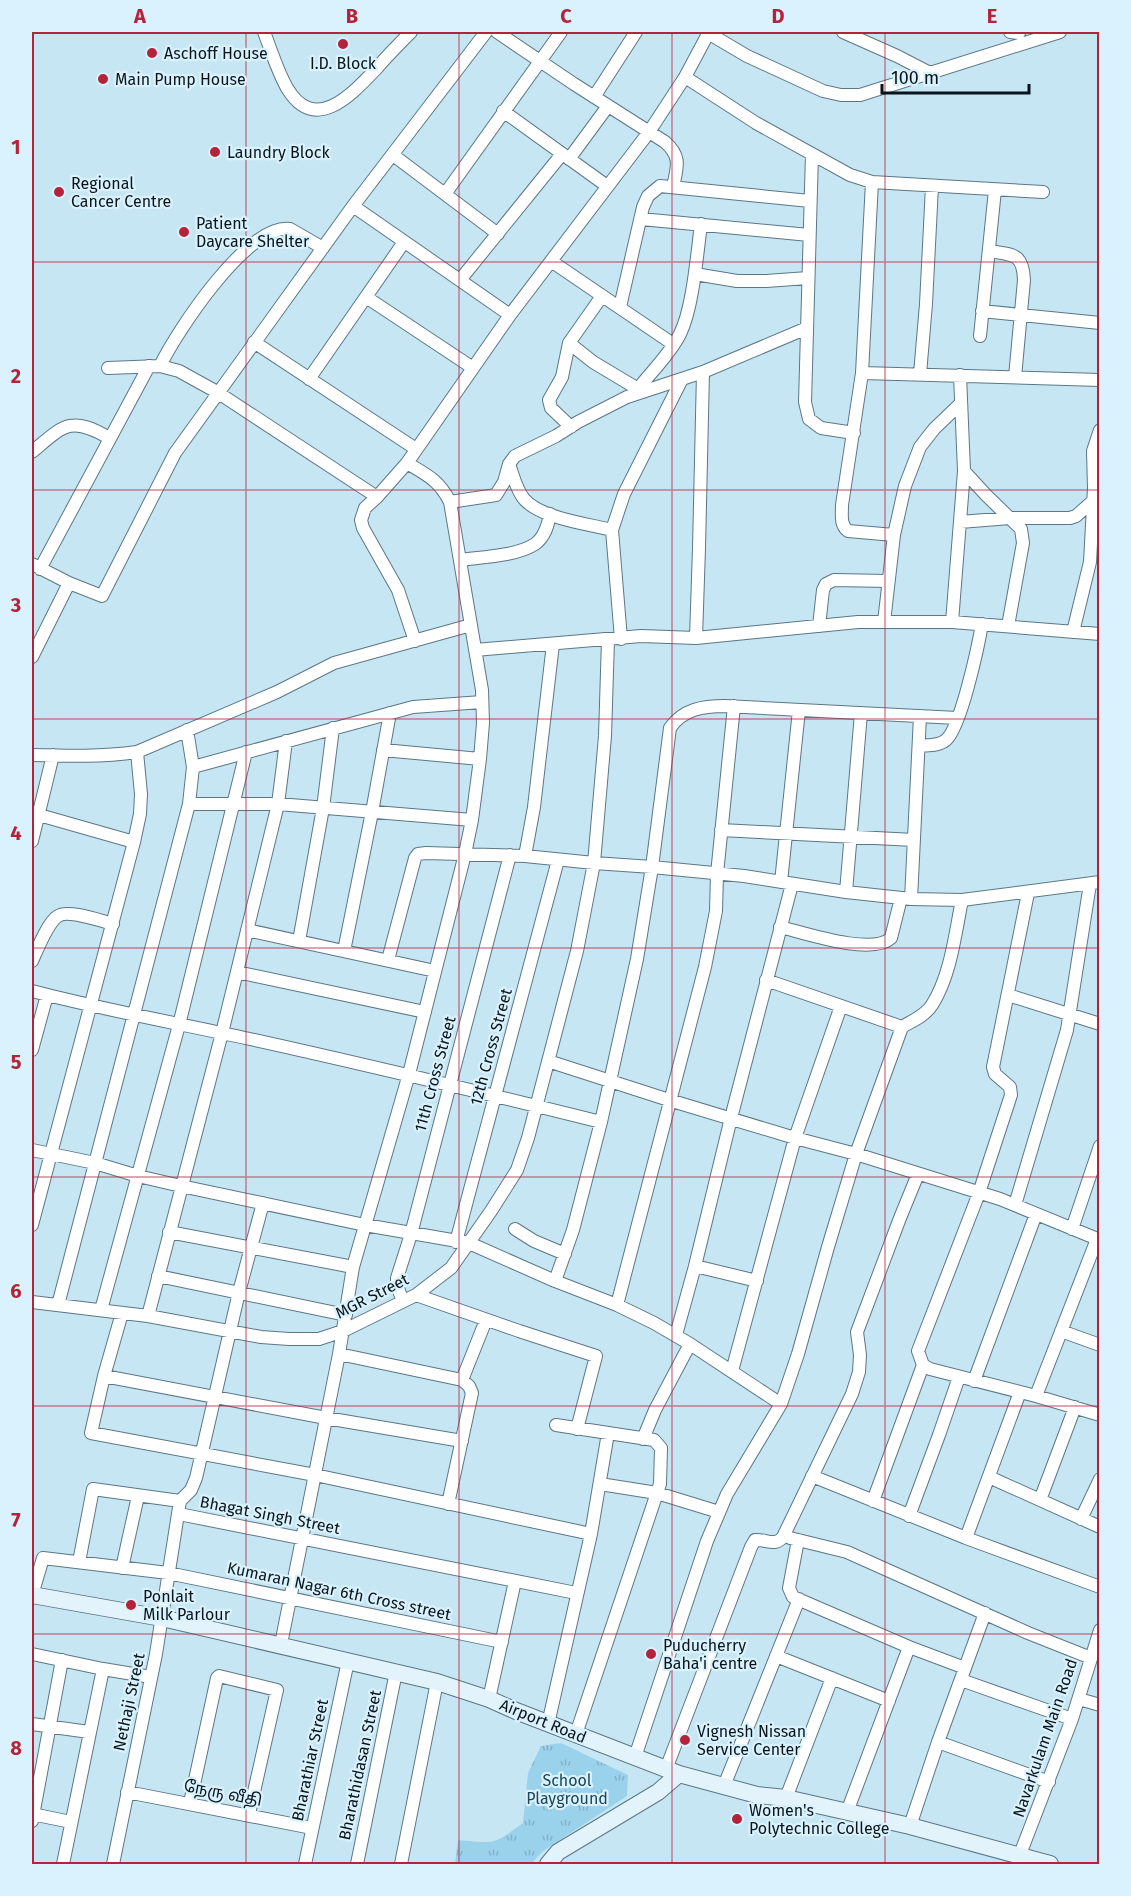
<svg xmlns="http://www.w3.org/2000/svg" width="1131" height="1896" font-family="'Fira Sans','Noto Sans Tamil',sans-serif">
  <defs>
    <pattern id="park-tufts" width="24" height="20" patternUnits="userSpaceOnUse" patternTransform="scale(1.5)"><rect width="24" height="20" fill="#9ad1eb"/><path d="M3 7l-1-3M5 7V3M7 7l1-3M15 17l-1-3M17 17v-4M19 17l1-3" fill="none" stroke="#83b3c9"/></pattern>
  </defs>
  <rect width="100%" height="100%" fill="#c7e6f4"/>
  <path fill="url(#park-tufts)" d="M 561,1743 L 628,1775 L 627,1796 L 543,1851 L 531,1864 L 455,1864 L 458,1840 C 495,1843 492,1846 523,1823 L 528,1773 L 541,1746 Z"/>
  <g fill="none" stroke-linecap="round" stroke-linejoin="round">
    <defs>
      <path id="street" d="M 264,32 C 271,50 277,70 287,88 C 315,135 352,94 376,69 C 387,56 399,44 411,32
        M 497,32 L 574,84 L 665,142 C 682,157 677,167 673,187
        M 843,32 L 897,56 L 930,73
        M 1010,32 L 1019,33
        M 708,33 L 747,56 L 823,91 L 841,95 L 860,95 L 1060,32
        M 685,77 L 756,123 L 850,175 L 872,182 L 1043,192
        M 594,97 L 636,32
        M 503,111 L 607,186
        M 812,154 L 805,402 L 809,419 L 821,428 L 854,433
        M 393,155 L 498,234
        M 569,159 L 608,106
        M 872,182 L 862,373 L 842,505 C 842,515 840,525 848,531 L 894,535
        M 445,194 L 561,32
        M 353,206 L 510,315
        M 641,219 L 809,235
        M 990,251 C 1013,255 1023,253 1024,280 L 1015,377
        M 551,261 L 673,344
        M 695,274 L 737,281 L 766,281 L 808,278
        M 460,280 L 562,154
        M 366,297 L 473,368
        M 620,307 L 643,207 L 648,196 L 660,186 L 810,201
        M 982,311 L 1100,323
        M 980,336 L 995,190
        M 254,342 L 416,449
        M 569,343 L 593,362 L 643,392
        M 160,366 C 177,331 248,223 290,229 L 323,248
        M 108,368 L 160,366 L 179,371 L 217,392 L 377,497
        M 862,373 L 1100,380
        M 920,374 L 926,304 L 932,186
        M 309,379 L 404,242
        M 638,389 C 652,371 670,354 680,334 C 693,308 697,254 701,224
        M 571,427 L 551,408 L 549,400 L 562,377 L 569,343 L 602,296
        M 32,452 C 63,426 70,415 109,438
        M 509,464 C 513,475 516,489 524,499 C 540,518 588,524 612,530
        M 964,471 L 986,495 L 1021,529 L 1023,543 L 1008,626
        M 450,502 L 496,495 L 504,482 L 509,464 L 515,456 L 556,436 L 578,422 L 627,397 L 703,372 L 807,328
        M 960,522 L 1010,518 L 1070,518 L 1076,516 L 1093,501
        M 460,560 C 482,557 517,556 535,544 C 545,537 548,525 550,514
        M 32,564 L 69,583 L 102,596 L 175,453 L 353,206 L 486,32
        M 40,569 L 149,366
        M 884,622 L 894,535 L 905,486 L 920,447 L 934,429 L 960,404
        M 952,622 L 964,471 L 960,375
        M 819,626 L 823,590 L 826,584 L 834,580 L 888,581
        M 1073,632 L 1090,562 L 1094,488 L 1093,451 L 1100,430
        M 696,638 L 699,548 L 703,372
        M 621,639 L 612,530 L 624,494 L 682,379
        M 415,641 L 398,590 L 363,528 L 361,520 L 365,508 L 377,497 L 407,463 L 510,315 L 649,132 L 685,77 L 709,32
        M 475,650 L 641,636 L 696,638 L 858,622 L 952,622 L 1100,634
        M 32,657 L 69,583
        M 919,746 C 927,745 939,746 946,740 C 961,727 978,647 982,624
        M 383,750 L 480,759
        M 32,755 C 67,756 102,757 137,752 L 277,692 L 334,663 L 471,625
        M 193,767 L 413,707 L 482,702
        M 189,804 L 278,804 L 472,820
        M 32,813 L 134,842
        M 721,830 L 914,840
        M 32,841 L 53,755
        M 525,856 L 534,807 L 553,644
        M 781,882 L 799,710
        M 846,892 L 861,713
        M 1028,893 L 993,1067 L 995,1074 L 1010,1087 L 1011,1095 L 979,1193 L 918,1351 L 923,1365 L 930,1369 L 1036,1396 L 1100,1415
        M 911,899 L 920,716
        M 780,927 C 805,933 872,956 891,938 L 901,898
        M 247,930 L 435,971
        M 299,941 L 323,808 L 333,728
        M 344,951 L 372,812 L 390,713
        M 388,960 L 415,858 L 418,854 L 426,853 L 525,856 L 594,863 L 652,867 L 744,876 L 846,892 L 911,899 L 962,900 L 1100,882
        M 32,961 C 37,950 48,922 58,916 C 68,909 101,921 113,924
        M 237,972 L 425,1012
        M 766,980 L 902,1027
        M 32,991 C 104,1010 177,1023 250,1039 C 368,1065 484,1093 601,1122
        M 1008,995 L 1100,1024
        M 902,1027 C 912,1021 926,1015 932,1005 C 951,975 955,934 962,900
        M 32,1050 L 47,995
        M 548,1061 L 669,1100 L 795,1138 L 856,1154 L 1000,1199 L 1100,1240
        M 32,1150 L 95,1163 L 138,1176 L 181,1186 L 365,1225 L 469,1243 L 555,1281 L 617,1305 L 654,1323 L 690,1344 L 781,1404
        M 1015,1205 L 1067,1030 L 1090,884
        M 32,1225 L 134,842 L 140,814 L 141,794 L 137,752
        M 515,1229 L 534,1241 L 565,1254
        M 1072,1229 L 1100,1146
        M 169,1232 L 353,1267
        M 456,1242 L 558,860
        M 695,1266 L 757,1281
        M 158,1276 L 346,1315
        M 555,1281 L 573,1230 L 601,1122 L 637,959 L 652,867 L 670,728 C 683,709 703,706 725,706 L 957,718
        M 416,1295 L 519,1331 L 596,1356 L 577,1429
        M 403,1301 L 397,1286 L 397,1278 L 411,1234 L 510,855
        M 32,1302 L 148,1316 L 261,1337 L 289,1339 L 319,1339 L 343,1331 L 416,1295 L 451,1268 L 491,1211 L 517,1170 L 528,1138 L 577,951 L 594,863 L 605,736 L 608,640
        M 58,1305 L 189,804 L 193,767 L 187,730
        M 617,1305 L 705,967 L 716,911 L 717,874 L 734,706
        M 101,1310 L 179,1025 L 246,752
        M 122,1313 L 104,1376 L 91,1433 L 315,1475 L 591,1534
        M 148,1316 L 222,1033 L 278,804 L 286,741
        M 1061,1331 L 1100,1345
        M 676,1335 L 695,1266 L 731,1118 L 792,884
        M 339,1354 L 462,1380 L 486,1320
        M 732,1371 L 795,1138 L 841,1006
        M 104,1376 L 326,1418 L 462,1441
        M 974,1381 L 1036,1214
        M 1036,1396 L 1097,1239
        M 556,1425 L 654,1440 L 661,1448 L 660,1484 L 576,1734
        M 643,1439 L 655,1410 L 690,1344
        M 812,1476 L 966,1538 L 1100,1587
        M 989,1477 L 1100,1527
        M 600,1484 L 657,1493 L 719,1512
        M 1040,1500 L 1075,1407
        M 180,1501 L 191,1490 L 196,1478 L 239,1292 L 263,1203
        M 873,1501 L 923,1365
        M 448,1504 L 472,1393 L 469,1386 L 462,1380
        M 179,1514 L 576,1593
        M 909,1516 L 939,1435 L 959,1377
        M 1081,1519 L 1100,1479
        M 790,1538 L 847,1552 L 1028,1633 L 1091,1658
        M 966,1538 L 1020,1392
        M 798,1540 L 789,1588 L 793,1597 L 909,1647 L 847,1812
        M 79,1562 L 93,1489 L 180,1501 L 156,1654 L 113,1864
        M 122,1568 L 138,1496
        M 32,1595 L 43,1558 L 168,1573 L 502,1642
        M 281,1644 L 339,1354 L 353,1267 L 409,1074 L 465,854 L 472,820 L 480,759 L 483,723 L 482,690 L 450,502 C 439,480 427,475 407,463
        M 909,1647 L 965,1668
        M 32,1654 L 103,1669 L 151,1677
        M 776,1656 L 889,1701
        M 961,1680 L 1072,1719
        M 489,1699 L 515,1581
        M 1079,1699 L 1100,1705
        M 32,1724 L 89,1732
        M 548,1724 L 591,1534 L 608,1433
        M 938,1742 L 1049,1782
        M 635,1757 L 707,1541 L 727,1494 L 781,1404 L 798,1354 L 828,1247 L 856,1154 L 902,1027
        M 666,1769 L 751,1547 L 755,1540 C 766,1539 775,1547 783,1537 L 852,1394 L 859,1372 L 860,1355 L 857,1332 L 900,1218 L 918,1174
        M 724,1786 L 799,1599
        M 127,1792 L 312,1828
        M 786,1798 L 832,1678
        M 190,1803 L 217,1678 L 219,1676 L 277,1690 L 249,1814
        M 32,1814 L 71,1822
        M 32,1821 L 62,1660
        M 910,1826 L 938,1742 L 985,1613
        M 1019,1857 L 1072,1719 L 1100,1630
        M 63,1864 L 103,1669
        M 305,1864 L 348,1661
        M 357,1864 L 396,1672
        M 401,1864 L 437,1682"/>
      <path id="secondary" d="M 32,1595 L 162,1618 L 437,1682 L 489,1699 L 516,1711 L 679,1774 L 757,1795 L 786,1798 L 910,1826 L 1050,1864
        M 548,1864 L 558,1852 L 658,1792 L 679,1774"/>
    </defs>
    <use href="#street" stroke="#5b7784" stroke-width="14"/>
    <use href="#secondary" stroke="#5b7784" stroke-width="18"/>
    <use href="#street" stroke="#fff" stroke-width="12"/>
    <use href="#secondary" stroke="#e2f3fb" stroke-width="16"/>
  </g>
  <path fill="none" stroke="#b5233a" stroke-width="1.5" stroke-opacity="0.55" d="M 246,32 L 246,1864M 459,32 L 459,1864M 672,32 L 672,1864M 885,32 L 885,1864M 32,262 L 1100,262M 32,490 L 1100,490M 32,719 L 1100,719M 32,948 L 1100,948M 32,1177 L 1100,1177M 32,1406 L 1100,1406M 32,1634 L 1100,1634"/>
  <g fill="#b5233a" stroke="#d9f2fe" stroke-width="2">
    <circle cx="343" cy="44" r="6"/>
    <circle cx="152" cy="53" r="6"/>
    <circle cx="103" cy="79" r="6"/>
    <circle cx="215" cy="152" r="6"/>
    <circle cx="59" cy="192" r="6"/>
    <circle cx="184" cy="232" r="6"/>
    <circle cx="131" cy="1605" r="6"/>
    <circle cx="651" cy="1654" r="6"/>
    <circle cx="685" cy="1740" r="6"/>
    <circle cx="737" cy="1819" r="6"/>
  </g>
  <g text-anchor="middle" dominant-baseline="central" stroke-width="4.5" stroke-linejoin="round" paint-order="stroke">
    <g font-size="16" fill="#0a151b" stroke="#d9f2fe" text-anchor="start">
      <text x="164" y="53">Aschoff House</text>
      <text x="343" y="63" text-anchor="middle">I.D. Block</text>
      <text x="115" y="79">Main Pump House</text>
      <text x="227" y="152">Laundry Block</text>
      <text x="71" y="183">Regional<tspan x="71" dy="18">Cancer Centre</tspan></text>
      <text x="196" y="223">Patient<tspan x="196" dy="18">Daycare Shelter</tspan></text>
      <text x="143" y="1596">Ponlait<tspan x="143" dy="18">Milk Parlour</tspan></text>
      <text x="663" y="1645">Puducherry<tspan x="663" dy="18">Baha'i centre</tspan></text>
      <text x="697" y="1731">Vignesh Nissan<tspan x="697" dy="18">Service Center</tspan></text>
      <text x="749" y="1810">Women's<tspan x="749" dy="18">Polytechnic College</tspan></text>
    </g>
    <g font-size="16" fill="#0a151b" stroke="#d9f2fe">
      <text transform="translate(491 1047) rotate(-75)">12th Cross Street</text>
      <text transform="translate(435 1074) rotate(-75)">11th Cross Street</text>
      <text transform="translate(372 1296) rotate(-27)">MGR Street</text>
      <text transform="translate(270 1515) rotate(11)">Bhagat Singh Street</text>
      <text transform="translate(339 1591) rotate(12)">Kumaran Nagar 6th Cross street</text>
      <text transform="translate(129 1702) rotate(-78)">Nethaji Street</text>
      <text transform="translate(543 1721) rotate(22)">Airport Road</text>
      <text transform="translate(1045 1738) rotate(-71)">Navarkulam Main Road</text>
      <text transform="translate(310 1760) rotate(-78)">Bharathiar Street</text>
      <text transform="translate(360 1765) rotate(-78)">Bharathidasan Street</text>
      <text transform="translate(223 1793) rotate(11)">நேரு வீதி</text>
    </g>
    <g font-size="16" fill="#1c4557" stroke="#d9f2fe">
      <text x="567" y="1780">School<tspan x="567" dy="18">Playground</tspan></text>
    </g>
  </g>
  <rect width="1131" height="1896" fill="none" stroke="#d9f2fe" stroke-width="66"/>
  <path d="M882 84v9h147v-9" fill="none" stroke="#0a151b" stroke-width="3"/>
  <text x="891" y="84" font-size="18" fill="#0a151b" stroke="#d9f2fe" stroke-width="4.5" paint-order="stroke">100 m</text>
  <rect x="33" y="33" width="1065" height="1830" fill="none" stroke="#b5233a" stroke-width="2"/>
  <g font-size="20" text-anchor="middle" font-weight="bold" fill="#b5233a">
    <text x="140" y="23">A</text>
    <text x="352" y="23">B</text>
    <text x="566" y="23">C</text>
    <text x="778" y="23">D</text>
    <text x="992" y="23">E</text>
    <text x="16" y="154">1</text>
    <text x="16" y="383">2</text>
    <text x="16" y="612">3</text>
    <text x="16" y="840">4</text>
    <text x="16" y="1069">5</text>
    <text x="16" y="1298">6</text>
    <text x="16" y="1527">7</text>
    <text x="16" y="1755">8</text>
  </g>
</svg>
